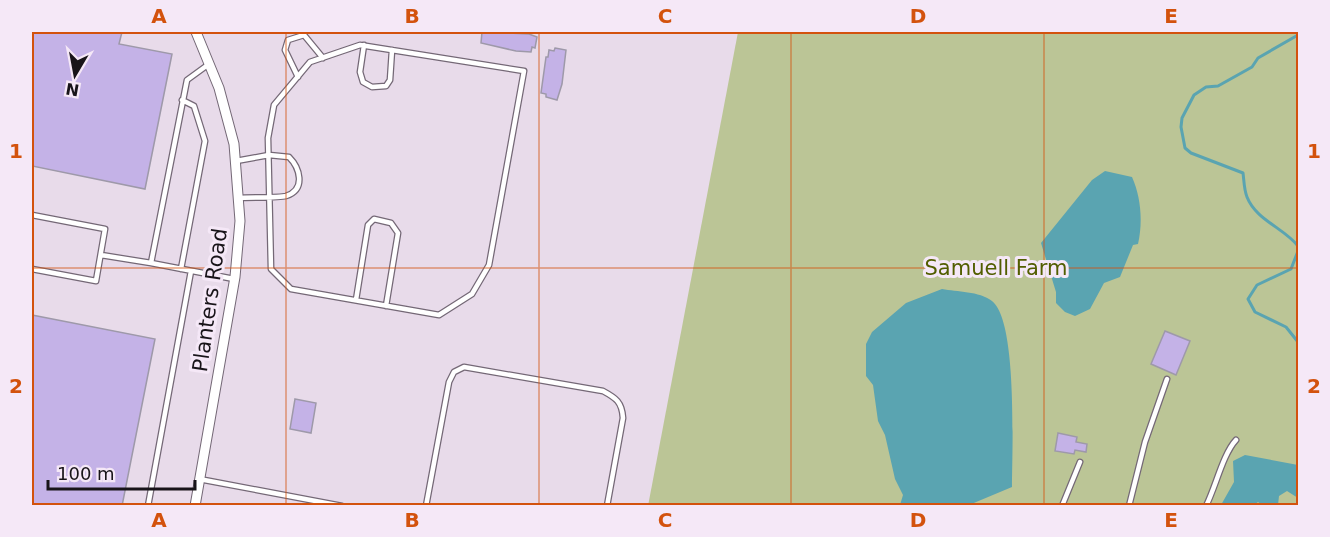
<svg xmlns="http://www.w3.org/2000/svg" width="1330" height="537" font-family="'DejaVu Sans',sans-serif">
  <rect width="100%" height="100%" fill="#e8dbea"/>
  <path fill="#bbc596" d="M 738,32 L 1298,32 L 1298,505 L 648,506 Z"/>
  <path fill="#5aa4b1" d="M 1105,171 L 1132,177 C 1141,197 1143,222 1138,244 L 1133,245 L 1120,277 L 1104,283 L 1090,309 L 1075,316 L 1065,312 L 1056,303 L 1056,292 L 1041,243 L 1092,180 Z
    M 942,289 C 957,292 979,291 992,301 C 1018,321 1012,452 1012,487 L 969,505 L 900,505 L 903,495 L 895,479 L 885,435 L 878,421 L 873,385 L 866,376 L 866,344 L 872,332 L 906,303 Z
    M 1245,455 L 1298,465 L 1298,498 L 1287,491 L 1279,496 L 1278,505 L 1262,505 L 1258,502 L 1254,505 L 1221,505 L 1234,482 L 1233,461 Z"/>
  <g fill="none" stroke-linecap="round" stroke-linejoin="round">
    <path stroke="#5aa4b1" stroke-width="3" d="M 1298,35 L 1258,58 L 1252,67 L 1218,86 L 1206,87 L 1194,95 L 1182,118 L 1181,127 L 1185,148 L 1191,153 L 1243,173 C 1244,180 1244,190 1247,197 C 1256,220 1284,228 1298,246
      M 1298,251 L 1291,269 L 1257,285 L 1248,299 L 1255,312 L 1286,327 L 1298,342"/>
  </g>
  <path fill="#c4b2e7" stroke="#9e99a9" stroke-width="1.5" d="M 32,32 L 122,32 L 119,44 L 172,54 L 145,189 L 32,166 Z
    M 482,32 L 529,34 L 537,37 L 535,48 L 532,47 L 531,52 L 516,51 L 481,43 Z
    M 555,48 L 566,50 L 562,84 L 557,100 L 546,97 L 546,94 L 541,93 L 546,57 L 548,57 L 549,50 L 554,51 Z
    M 32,315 L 155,339 L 122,506 L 32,506 Z
    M 1165,331 L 1190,341 L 1176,375 L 1151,364 Z
    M 295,399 L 316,403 L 311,433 L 290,429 Z
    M 1058,433 L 1077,437 L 1076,442 L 1087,444 L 1086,452 L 1075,450 L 1074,454 L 1055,451 Z"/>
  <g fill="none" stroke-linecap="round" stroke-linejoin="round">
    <defs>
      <path id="lane" d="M 360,45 L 524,71 L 489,265 L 472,294 L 439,315 L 291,289 L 271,269 L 268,138 L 274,105 L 310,62 Z
        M 364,45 L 360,72 L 363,82 L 372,87 L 386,86 L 390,80 L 392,50
        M 209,64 L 187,80 L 151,263 L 234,279
        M 298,77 L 285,50 L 288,40 L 304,35 L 323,58
        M 236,161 L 269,155 L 289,157 C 299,167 307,189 286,196 C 279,198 248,197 238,198
        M 32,215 L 105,229 L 96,281 L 32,269
        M 101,255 L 151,263
        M 181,269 L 205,141 L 194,106 L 182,100
        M 356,300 L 368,225 L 374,219 L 391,223 L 398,233 L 386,306
        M 199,479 L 342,506
        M 148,506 L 191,271
        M 426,506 L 449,382 L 454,372 L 464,367 L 603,391 C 616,398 622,402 623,418 L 607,506
        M 1062,506 L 1080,462
        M 1129,506 L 1145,442 L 1167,379
        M 1206,506 C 1216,486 1223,454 1236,440"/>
      <path id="street" d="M 195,506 L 235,277 L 240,221 L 234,144 L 219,88 L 196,32"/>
    </defs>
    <use href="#lane" stroke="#746876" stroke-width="7"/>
    <use href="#street" stroke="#746876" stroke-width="11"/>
    <use href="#lane" stroke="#fff" stroke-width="4.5"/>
    <use href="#street" stroke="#fff" stroke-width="9"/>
  </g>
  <path fill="none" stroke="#d3520d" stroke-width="1.5" stroke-opacity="0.55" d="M 286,32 L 286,506M 539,32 L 539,506M 791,32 L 791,506M 1044,32 L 1044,506M 32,268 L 1298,268"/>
  <g text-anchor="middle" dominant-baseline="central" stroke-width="6" stroke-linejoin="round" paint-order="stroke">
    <g font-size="21" fill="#525e00" stroke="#f5e8f7">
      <text x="996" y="268">Samuell Farm</text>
    </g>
    <g font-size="21" fill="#181419" stroke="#f5e8f7">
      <text transform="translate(210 300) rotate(-82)">Planters Road</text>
    </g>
  </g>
  <rect width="1330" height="537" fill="none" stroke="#f5e8f7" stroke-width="66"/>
  <g transform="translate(75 75) rotate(190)" stroke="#f5e8f7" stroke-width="4.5" paint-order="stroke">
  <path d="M0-4.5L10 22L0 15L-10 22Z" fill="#181419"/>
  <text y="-9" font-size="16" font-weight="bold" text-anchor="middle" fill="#181419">N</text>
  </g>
  <path d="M48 480v9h147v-9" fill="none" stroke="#181419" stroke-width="3"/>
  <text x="57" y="480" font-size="18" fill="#181419" stroke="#f5e8f7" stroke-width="4.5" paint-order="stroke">100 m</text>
  <rect x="33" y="33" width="1264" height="471" fill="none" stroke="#d3520d" stroke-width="2"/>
  <g font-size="20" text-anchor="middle" font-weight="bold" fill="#d3520d">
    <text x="159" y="23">A</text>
    <text x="412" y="23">B</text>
    <text x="665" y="23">C</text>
    <text x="918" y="23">D</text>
    <text x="1171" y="23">E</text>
    <text x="16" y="158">1</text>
    <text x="1314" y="158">1</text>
    <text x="16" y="393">2</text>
    <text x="1314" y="393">2</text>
    <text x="159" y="527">A</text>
    <text x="412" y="527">B</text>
    <text x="665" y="527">C</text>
    <text x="918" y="527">D</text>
    <text x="1171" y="527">E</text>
  </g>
</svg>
